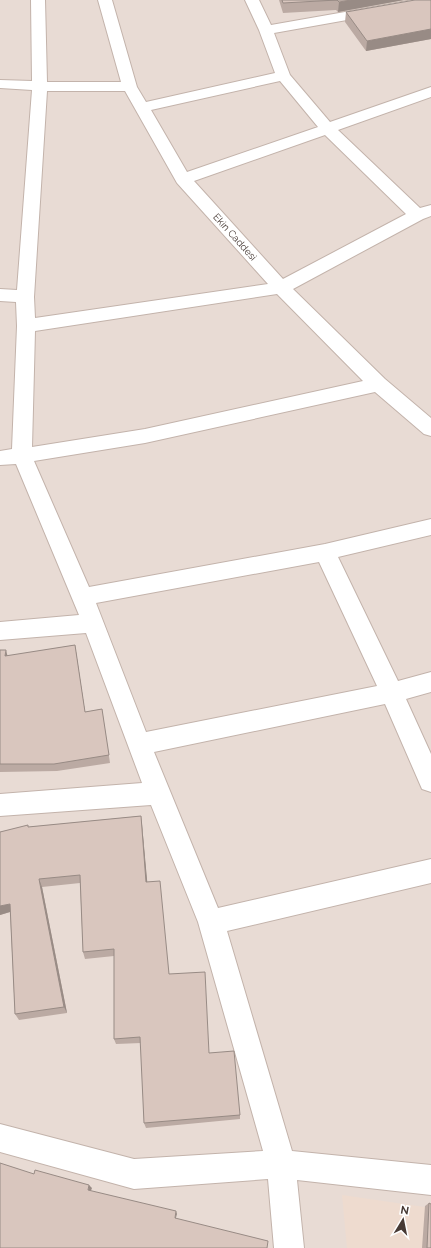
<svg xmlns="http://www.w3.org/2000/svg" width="431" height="1248" font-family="Raleway,sans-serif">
  <rect width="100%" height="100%" fill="#f4ebe6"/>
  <path fill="#e8dbd4" d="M 0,0 L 431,0 L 431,1248 L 0,1248 Z"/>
  <path fill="#eedbcf" d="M 342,1195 L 431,1208 L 431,1248 L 347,1248 Z"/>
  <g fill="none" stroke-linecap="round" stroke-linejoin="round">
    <defs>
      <path id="minor" d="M 31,0 L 45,0 L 47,82 L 121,82 L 98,0 L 112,0 L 137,87 L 146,102 L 275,73 L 259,30 L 245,0 L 259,0 L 271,25 L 413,0 L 431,0 L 431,5 L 274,33 L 290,75 L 330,122 L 431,87 L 431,97 L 338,130 L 420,208 L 431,205 L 431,216 L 423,219 L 293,289 L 385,379 L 431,418 L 431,436 L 424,434 L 375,392 L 145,443 L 34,461 L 89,587 L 325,544 L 431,519 L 431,535 L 338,557 L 398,681 L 431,672 L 431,692 L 406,699 L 431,754 L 431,792 L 422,789 L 385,704 L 154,752 L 218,908 L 431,859 L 431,883 L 227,931 L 292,1151 L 431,1165 L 431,1195 L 297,1180 L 304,1248 L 274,1248 L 268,1179 L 134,1189 L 0,1152 L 0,1124 L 134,1159 L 263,1151 L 198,922 L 151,805 L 0,816 L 0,794 L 142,783 L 86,633 L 0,640 L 0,622 L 79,615 L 16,464 L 0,465 L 0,451 L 12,449 L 17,326 L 16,302 L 0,301 L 0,289 L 17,290 L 32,90 L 0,88 L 0,80 L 32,81 ZM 280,81 L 318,127 L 187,172 L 151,110 ZM 47,91 L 125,91 L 177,183 L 268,284 L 35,318 L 34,297 ZM 325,135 L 406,214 L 283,279 L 194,181 ZM 277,294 L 363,381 L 145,429 L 32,447 L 35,331 ZM 319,562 L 377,686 L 146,732 L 96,603 Z"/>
    </defs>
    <use href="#minor" stroke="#c3b3ab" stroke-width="2"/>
    <use href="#minor" fill="#fff" fill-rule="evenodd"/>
  </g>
  <path fill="#bbaaa3" d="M 279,0 L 404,0 L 338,12 L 336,10 L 283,13 Z
    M 431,0 L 431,39 L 366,51 L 345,22 L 346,12 Z
    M 75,645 L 85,712 L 102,709 L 110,763 L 57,771 L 0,772 L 0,650 L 8,656 Z
    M 141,816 L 147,882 L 169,974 L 240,1115 L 240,1119 L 146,1128 L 144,1123 L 141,1043 L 116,1044 L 114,1039 L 114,956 L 85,959 L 83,952 L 80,883 L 42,887 L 67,1013 L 19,1020 L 15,1014 L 10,912 L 0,915 L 0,832 L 29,827 Z
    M 429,1203 L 431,1248 L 422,1248 L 425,1206 Z"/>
  <path fill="#988b85" d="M 351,0 L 404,0 L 338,12 L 339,2 Z
    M 431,29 L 431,39 L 366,51 L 367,41 Z
    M 75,645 L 76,654 L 86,720 L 85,712 Z
    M 6,650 L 8,658 L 5,656 Z
    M 141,816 L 142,824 L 148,890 L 146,882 Z
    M 39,879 L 42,887 L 67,1013 L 64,1007 Z
    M 10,904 L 13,911 L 0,915 L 0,906 Z
    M 89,1185 L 92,1188 L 90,1193 L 88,1190 Z
    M 176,1211 L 177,1214 L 175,1221 L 175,1218 Z"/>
  <path fill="#d9c6be" stroke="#988b85" d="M 282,0 L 351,0 L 339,2 L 337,0 L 283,3 Z
    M 415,0 L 431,0 L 431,29 L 367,41 L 346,12 Z
    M 75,645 L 85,712 L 102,709 L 109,755 L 54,764 L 0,764 L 0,650 L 6,650 L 5,656 Z
    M 141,816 L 146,882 L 160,881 L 169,974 L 205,972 L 209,1053 L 234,1051 L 240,1115 L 144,1123 L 140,1037 L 114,1039 L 114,949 L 83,952 L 80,875 L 39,879 L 64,1007 L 15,1014 L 10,904 L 0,906 L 0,832 L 28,825 L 28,827 Z
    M 0,1163 L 34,1174 L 35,1170 L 89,1185 L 88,1190 L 176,1211 L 175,1218 L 268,1241 L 267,1248 L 0,1248 Z
    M 429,1203 L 431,1204 L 431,1248 L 427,1248 Z"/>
  <g text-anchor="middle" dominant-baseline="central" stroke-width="4" stroke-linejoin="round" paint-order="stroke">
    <g font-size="10" fill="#473a35" stroke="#fff">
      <text transform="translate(235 237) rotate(48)">Ekin Caddesi</text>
    </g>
  </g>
  <g transform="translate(403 1220) rotate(10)" stroke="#ffffff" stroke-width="3" paint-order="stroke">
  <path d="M0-3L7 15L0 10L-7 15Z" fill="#473a35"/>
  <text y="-6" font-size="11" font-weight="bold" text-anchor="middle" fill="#473a35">N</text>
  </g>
</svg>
